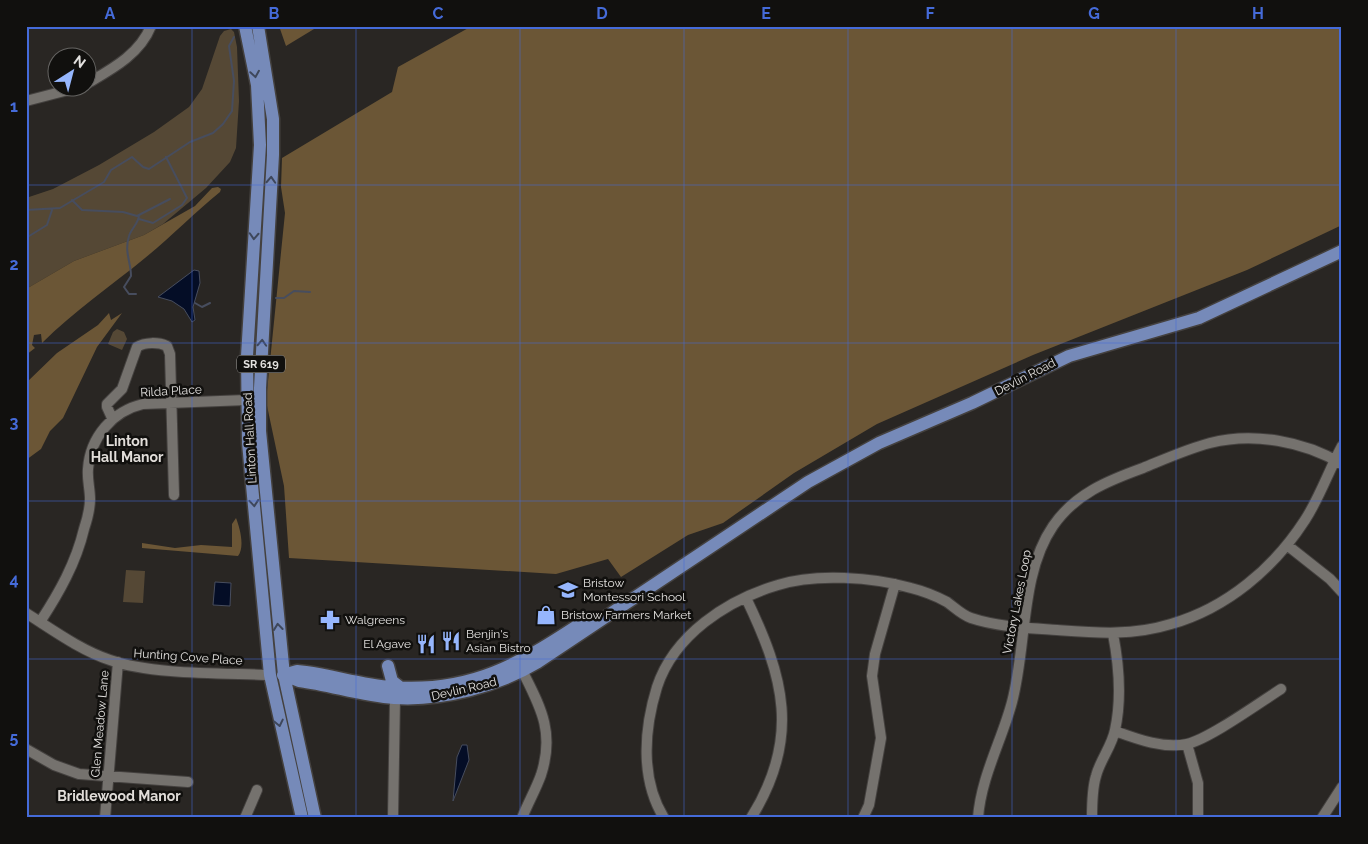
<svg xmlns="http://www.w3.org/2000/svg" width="1368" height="844" font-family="Raleway,sans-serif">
  <rect width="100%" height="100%" fill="#292623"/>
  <path fill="#554835" d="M 231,29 L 234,32 L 237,47 L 239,101 L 236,148 L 230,162 L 206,188 L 163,224 L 144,235 L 74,261 L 26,289 L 26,198 L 53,189 L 99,165 L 154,132 L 189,107 L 202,89 L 220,36 L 224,31 Z
    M 117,329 L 124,332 L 127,339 L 122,350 L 108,344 L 113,332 Z
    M 126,570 L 145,571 L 143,603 L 123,602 Z"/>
  <path fill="#6b5636" d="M 279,26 L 319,26 L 286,46 Z
    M 472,26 L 1342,26 L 1342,225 L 1247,270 L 1033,355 L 877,424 L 794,473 L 723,523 L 688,535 L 621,577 L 608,559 L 556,574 L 289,558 L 284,486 L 266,401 L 285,213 L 281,187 L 282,158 L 392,92 L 398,67 Z
    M 218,187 L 221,189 L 220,192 C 194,213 171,237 145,258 C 111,286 74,311 42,343 L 41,334 L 34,335 L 32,345 L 35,348 L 26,355 L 26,289 L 74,261 L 144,235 L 195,206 L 212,188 Z
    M 109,313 L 111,320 L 122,313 L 97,347 L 63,418 L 50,431 L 41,449 L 26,460 L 26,383 L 57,353 L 98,325 Z
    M 236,518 C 240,528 245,547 238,556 L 142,548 L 142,543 L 175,548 L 201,545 L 232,547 L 232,524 Z"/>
  <path fill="#040d26" stroke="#474d5e" d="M 194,270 L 199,271 L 200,283 L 193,307 L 195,320 L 192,322 L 184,309 L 172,301 L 158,297 Z
    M 215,582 L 231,583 L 230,606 L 213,605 Z
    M 462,745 L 467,745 L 469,760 L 453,801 L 457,757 Z"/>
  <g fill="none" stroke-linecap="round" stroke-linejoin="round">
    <path stroke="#474d5e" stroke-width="2" d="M 72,200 L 82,210 L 123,212 L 137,216 L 170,199
      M 26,210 L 60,208 L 104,182 L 111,170 L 132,157 L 143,167 L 149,169 L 190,142 L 213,133 L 223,124 L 232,111 L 234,81 L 229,46 L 234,37
      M 139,219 L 153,223 L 182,205 L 187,198 L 166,157
      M 26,238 L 47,225 L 52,210
      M 136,294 L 129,294 L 124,287 L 131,276 C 131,262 124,252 129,236 C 131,229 139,223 139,215
      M 276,298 L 284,298 L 294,291 L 310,292
      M 195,303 L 202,307 L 210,303"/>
    <defs>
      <path id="minor" d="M 88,83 C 112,69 140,54 151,26
        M 26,101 L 76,88
        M 112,418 L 107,407 L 107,404 L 122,389 L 137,347 C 145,342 158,342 167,346 L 170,354 L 174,495
        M 1287,545 L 1330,579 L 1342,592
        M 746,598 C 784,677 801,738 751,818
        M 26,613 C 53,630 80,650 110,660 C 152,675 224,673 270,675
        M 40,622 C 59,593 76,563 84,529 C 87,520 90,509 90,499 C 90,489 87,479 88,469 C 90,437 113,411 143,404 L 246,400
        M 519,664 C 538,703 556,729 541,775 C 536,789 528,803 522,818
        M 1115,731 C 1137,739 1163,749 1187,744 C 1209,739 1259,703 1281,689
        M 1187,744 L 1198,783 L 1198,818
        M 26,749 L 54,765 L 79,774 L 188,782
        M 105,818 L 118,662
        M 245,818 L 257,790
        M 393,818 L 395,698
        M 664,818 C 640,779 644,729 657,687 C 674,635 727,600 778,585 C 815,573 873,577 911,588 C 923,591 936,596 947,602 C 954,607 962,615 971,618 C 998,627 1029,628 1057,630 C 1097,633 1132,636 1171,624 C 1227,608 1274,568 1305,520 C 1320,497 1329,470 1342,446
        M 863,818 L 869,805 L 881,738 L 872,676 L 875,654 L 895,584
        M 978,818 C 981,777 1002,740 1012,702 C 1027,646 1020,574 1053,526 C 1075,494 1107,481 1143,468 C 1165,459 1187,449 1210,443 C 1253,432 1304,441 1342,464
        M 1092,818 C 1092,804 1092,789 1096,776 C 1100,760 1112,746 1115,730 C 1122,698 1119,665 1113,634
        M 1322,818 L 1342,787"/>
      <path id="major" d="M 245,26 L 257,85 L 260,145 L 247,356 L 248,443 L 270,675 L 302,818
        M 258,26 L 273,119 L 273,155 L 260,388 L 260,431 L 284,675 L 315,818
        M 388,666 L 392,681 L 401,688
        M 283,675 L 297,671 L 306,672 C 335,676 363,685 392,687 C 472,693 519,664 583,622
        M 284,675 L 299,681 C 331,685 362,696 394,698 C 443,701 496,687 538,662 L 808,482 L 879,443 L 972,403 L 1069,356 L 1199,318 L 1342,251"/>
    </defs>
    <use href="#minor" stroke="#44413f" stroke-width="12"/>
    <use href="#major" stroke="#44413f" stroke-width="15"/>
    <use href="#minor" stroke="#75726e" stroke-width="10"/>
    <use href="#major" stroke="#768ab9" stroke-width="12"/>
  </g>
  <defs><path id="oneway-chevron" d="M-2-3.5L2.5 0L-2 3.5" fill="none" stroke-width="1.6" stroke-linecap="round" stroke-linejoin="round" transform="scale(1.25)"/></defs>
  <g stroke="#3e475b">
    <use href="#oneway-chevron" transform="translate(255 74) rotate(81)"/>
    <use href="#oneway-chevron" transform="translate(271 180) rotate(-87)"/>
    <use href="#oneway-chevron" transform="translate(254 236) rotate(93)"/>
    <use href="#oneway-chevron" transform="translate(262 343) rotate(-87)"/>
    <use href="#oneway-chevron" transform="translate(254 503) rotate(85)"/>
    <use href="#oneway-chevron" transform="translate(278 627) rotate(-96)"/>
    <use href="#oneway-chevron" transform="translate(279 723) rotate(78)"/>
  </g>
  <path fill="none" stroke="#456bd9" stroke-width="1" stroke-opacity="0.55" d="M 192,26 L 192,818M 356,26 L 356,818M 520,26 L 520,818M 684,26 L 684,818M 848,26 L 848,818M 1012,26 L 1012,818M 1176,26 L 1176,818M 26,185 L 1342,185M 26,343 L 1342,343M 26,501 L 1342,501M 26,659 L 1342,659"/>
  <defs>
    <symbol id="school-bare" viewBox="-9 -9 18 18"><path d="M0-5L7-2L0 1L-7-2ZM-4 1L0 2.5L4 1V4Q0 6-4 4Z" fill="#96b6fd" stroke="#11100e" stroke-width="2.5" paint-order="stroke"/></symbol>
    <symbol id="shop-bare" viewBox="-9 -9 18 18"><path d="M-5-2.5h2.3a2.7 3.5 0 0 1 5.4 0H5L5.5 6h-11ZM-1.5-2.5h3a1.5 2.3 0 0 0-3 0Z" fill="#96b6fd" stroke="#11100e" stroke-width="2.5" paint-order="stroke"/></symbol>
    <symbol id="pharmacy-bare" viewBox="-9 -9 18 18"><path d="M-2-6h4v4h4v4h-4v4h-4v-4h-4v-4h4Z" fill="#96b6fd" stroke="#11100e" stroke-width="2.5" paint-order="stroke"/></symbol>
    <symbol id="restaurant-bare" viewBox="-9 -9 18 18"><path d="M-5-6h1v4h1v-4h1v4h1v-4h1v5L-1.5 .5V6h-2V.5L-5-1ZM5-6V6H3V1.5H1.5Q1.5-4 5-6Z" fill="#96b6fd" stroke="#11100e" stroke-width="2.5" paint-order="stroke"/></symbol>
  </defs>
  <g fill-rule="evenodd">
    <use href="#school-bare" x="554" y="576" width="28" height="28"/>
    <use href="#shop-bare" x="532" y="601" width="28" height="28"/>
    <use href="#pharmacy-bare" x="316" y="606" width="28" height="28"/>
    <use href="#restaurant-bare" x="437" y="627" width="28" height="28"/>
    <use href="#restaurant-bare" x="412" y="630" width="28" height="28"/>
  </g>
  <g text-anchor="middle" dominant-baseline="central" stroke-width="5" stroke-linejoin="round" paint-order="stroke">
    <rect fill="#11100e" stroke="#a4a2a0" stroke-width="1" x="237" y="355.5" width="48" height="17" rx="4"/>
    <g font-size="11" font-weight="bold" fill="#e3e1df">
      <text x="261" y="364">SR 619</text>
    </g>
    <g font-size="12" fill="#e3e1df" stroke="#11100e">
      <text transform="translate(1025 377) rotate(-27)">Devlin Road</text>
      <text transform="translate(171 391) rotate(-3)">Rilda Place</text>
      <text transform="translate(250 438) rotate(-93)">Linton Hall Road</text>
      <text transform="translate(1017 602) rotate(-79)">Victory Lakes Loop</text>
      <text transform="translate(188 657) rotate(4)">Hunting Cove Place</text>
      <text transform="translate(464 689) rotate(-13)">Devlin Road</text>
      <text transform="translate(100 724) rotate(-85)">Glen Meadow Lane</text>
    </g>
    <g font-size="12" fill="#e3e1df" stroke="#11100e" text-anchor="start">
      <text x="583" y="583">Bristow<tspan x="583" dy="14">Montessori School</tspan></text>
      <text x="561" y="615">Bristow Farmers Market</text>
      <text x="345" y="620">Walgreens</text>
      <text x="466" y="634">Benjin's<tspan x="466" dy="14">Asian Bistro</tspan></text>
      <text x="411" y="644" text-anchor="end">El Agave</text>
    </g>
    <g font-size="14" font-weight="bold" fill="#e1ddd9" stroke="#11100e">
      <text x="127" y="441">Linton<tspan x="127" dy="16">Hall Manor</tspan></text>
      <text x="119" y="796">Bridlewood Manor</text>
    </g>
  </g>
  <rect width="1368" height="844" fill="none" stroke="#11100e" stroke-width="55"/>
  <g transform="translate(72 72) rotate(36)"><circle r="24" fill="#11100e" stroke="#656462"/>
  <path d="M0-4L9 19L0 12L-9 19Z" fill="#96b6fd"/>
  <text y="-8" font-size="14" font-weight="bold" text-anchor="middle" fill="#e3e1df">N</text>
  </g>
  <rect x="28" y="28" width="1312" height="788" fill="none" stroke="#456bd9" stroke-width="2"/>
  <g font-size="16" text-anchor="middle" font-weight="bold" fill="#456bd9">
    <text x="110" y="19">A</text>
    <text x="274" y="19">B</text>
    <text x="438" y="19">C</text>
    <text x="602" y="19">D</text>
    <text x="766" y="19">E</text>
    <text x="930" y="19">F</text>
    <text x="1094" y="19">G</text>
    <text x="1258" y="19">H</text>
    <text x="14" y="112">1</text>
    <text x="14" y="270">2</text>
    <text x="14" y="428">3</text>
    <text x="14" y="585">4</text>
    <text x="14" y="743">5</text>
  </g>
</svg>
